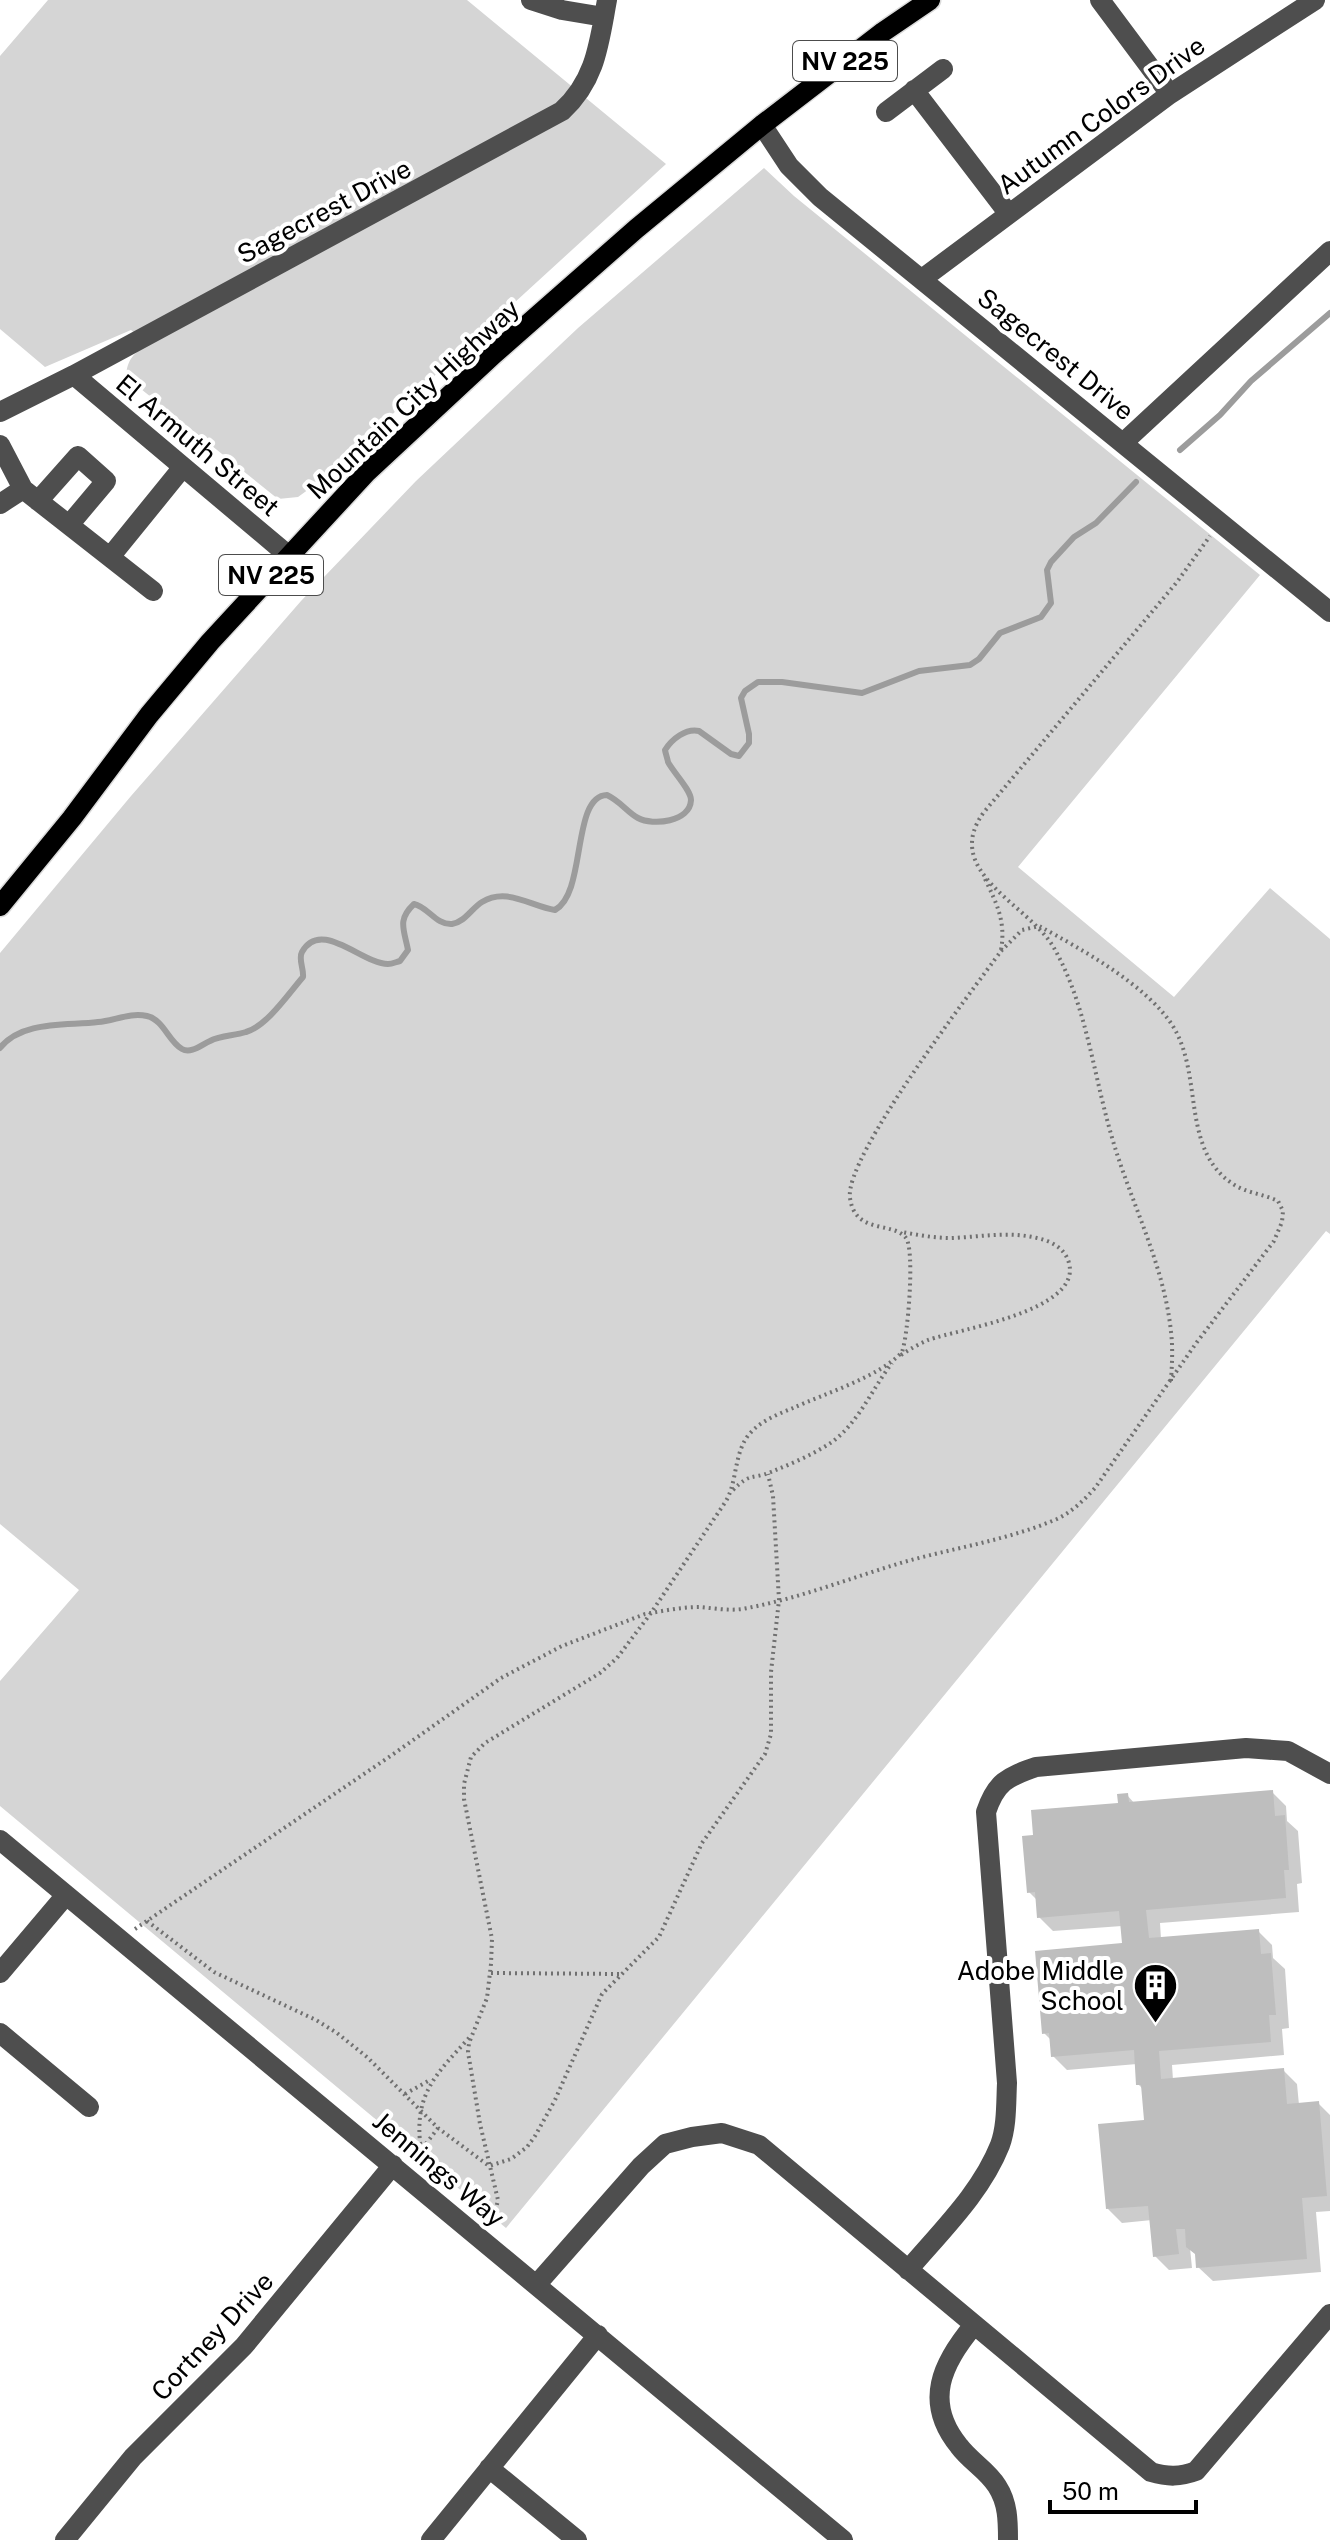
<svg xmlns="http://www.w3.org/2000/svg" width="1330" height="2540" font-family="'Public Sans',sans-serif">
  <rect width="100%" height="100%" fill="#fff"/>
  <path fill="#d5d5d5" d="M 48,0 L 467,0 L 666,164 L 316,484 L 298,497 L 278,499 L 126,377 C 127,359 134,353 148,344 L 131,330 L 45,367 L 0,329 L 0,56 Z
    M 764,168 L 794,196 L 1260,575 L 1018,867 L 1174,997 L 1270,888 L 1330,939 L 1330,1234 L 1326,1231 L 506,2228 L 0,1806 L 0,1681 L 79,1590 L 0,1524 L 0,953 L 131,796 L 301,601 L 416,481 L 578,328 Z"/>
  <path fill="#0003" d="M 1272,1792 L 1286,1806 L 1287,1821 L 1298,1831 L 1302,1883 L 1297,1884 L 1299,1912 L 1160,1923 L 1161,1939 L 1258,1931 L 1272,1945 L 1273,1958 L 1285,1969 L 1289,2028 L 1282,2029 L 1284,2055 L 1172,2065 L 1173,2080 L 1283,2070 L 1297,2084 L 1299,2105 L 1318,2103 L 1330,2115 L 1330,2211 L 1316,2212 L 1321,2272 L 1213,2281 L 1198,2267 L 1197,2255 L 1190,2248 L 1192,2268 L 1169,2270 L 1155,2256 L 1152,2220 L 1122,2223 L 1108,2209 L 1146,2122 L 1143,2089 L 1138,2084 L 1137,2064 L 1067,2070 L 1053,2056 L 1052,2041 L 1044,2033 L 1124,1945 L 1122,1926 L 1053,1931 L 1039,1917 L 1038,1901 L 1029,1892 L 1035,1837 L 1120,1804 L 1127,1795 L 1135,1804 Z"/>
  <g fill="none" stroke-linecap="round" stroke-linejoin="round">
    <path stroke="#9c9c9c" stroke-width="6" d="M 1180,450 L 1220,415 L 1251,381 L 1330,313
      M 0,1048 C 22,1020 67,1026 98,1022 C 114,1021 130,1012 147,1016 C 164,1020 168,1041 182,1049 C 191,1054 201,1045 210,1041 C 221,1035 234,1036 246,1032 C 267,1026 289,993 303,977 C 304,969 298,959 302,952 C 321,918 362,964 388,964 C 392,964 396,962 400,961 L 408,950 C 404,929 397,920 414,904 C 428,907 436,925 452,924 C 465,922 472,908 482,902 C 507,887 530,906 555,910 C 587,893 571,796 607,795 C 620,801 627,812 638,818 C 653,826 690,822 691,800 C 691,790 673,772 668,762 C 668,761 665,751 665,750 C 672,739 686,728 699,731 L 731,754 L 739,756 L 749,743 L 749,734 L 741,698 L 745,691 L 758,682 L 782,682 L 862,693 L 919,671 L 970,665 L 979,659 L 1000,633 L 1041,617 L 1051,603 L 1047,570 L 1051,562 L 1074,537 L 1096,523 L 1136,482"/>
  </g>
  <path fill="#bebebe" d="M 1273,1790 L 1275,1816 L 1285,1815 L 1289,1870 L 1284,1870 L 1286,1898 L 1146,1910 L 1149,1938 L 1259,1929 L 1261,1954 L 1271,1953 L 1276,2015 L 1269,2015 L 1271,2042 L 1159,2051 L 1161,2079 L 1284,2068 L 1287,2104 L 1319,2101 L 1327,2196 L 1302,2198 L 1307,2259 L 1196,2268 L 1195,2254 L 1186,2247 L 1185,2229 L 1176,2229 L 1179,2254 L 1153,2257 L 1148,2206 L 1106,2209 L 1098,2124 L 1144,2120 L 1141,2085 L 1136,2085 L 1134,2050 L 1051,2057 L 1049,2033 L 1042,2034 L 1035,1951 L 1122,1943 L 1119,1911 L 1037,1918 L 1035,1892 L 1027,1893 L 1022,1836 L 1033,1835 L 1031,1810 L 1118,1803 L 1117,1794 L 1128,1793 L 1129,1802 Z"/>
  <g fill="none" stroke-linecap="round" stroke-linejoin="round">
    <defs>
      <path id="major" d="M 0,906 L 72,818 L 149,715 L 210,642 L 366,473 L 494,354 L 636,229 L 762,125 L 883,32 L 930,0"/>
    </defs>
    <use href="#major" stroke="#dbdbdb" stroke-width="23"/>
    <path stroke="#707070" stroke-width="4" stroke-dasharray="2 4" stroke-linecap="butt" d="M 985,879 C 997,904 1006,922 1001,950
      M 901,1355 C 910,1349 919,1344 928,1340 C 959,1329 1082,1311 1069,1263 C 1065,1248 1051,1241 1037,1238 C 1008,1231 980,1237 951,1238 C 934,1238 918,1235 902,1232
      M 1171,1381 C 1172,1364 1173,1348 1171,1332 C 1164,1263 1129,1199 1111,1134 C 1093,1072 1086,1004 1054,948 C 1029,904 940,872 984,812 L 1177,582 L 1210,536
      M 733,1490 C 751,1472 751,1480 771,1472 C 791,1464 814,1454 832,1442 C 859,1422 872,1389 892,1363
      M 147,1921 L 214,1972 L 316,2020 L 337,2033 L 367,2057 L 438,2128 L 489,2166 L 511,2159 L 527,2147 L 535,2136 L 555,2100 L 602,1994 L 659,1937 L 702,1843 L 765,1754 L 771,1734 L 771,1672 L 779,1600 L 773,1496 L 768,1474
      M 135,1929 L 392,1755 L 501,1678 L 562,1646 L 645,1614 C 663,1611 681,1607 699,1607 C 713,1608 728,1611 742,1609 C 799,1599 855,1576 911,1560 C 960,1547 1010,1539 1057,1519 C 1072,1512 1084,1500 1095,1488 L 1197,1342 L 1274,1241 L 1282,1222 L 1283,1211 L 1278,1201 C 1264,1194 1246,1193 1233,1184 C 1181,1150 1203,1077 1174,1028 C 1149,986 1081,949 1039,926 L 1022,930 L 1001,951 C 972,991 844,1157 850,1198 C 855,1235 893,1221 906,1238 C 915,1250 908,1336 902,1352 C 881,1376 824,1394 793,1408 C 776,1415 758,1422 747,1437 C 734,1456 737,1482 726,1501 L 651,1613 L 617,1658 L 600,1673 L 485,1743 L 471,1757 L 464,1784 L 464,1799 L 492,1939 L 491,1964 L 487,1998 L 469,2043 L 468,2052 L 480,2124 L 498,2200 L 492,2226
      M 491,1973 L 621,1974
      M 405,2094 L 430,2080
      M 421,2150 C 413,2095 435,2075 470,2037
      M 415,2158 L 438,2128"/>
    <path stroke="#4e4e4e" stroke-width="20" d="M 531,0 L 562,10 L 604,17
      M 1100,0 L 1170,94
      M 914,90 L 1008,213
      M 886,112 L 943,69
      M 762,125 L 789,166 L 820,197 L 1330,612
      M 922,279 L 1170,94 L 1315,0
      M 74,375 L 289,556
      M 0,412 L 74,375 L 562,111 C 596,80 599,43 607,0
      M 1124,442 L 1330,251
      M 0,445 L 23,489 L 0,504
      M 23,489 L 153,591
      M 38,501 L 78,456 L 106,481 L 69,525
      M 110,557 L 183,467
      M 0,1840 L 843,2540
      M 0,1973 L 66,1895
      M 0,2033 L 89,2107
      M 908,2270 C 941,2231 981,2193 1000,2145 C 1007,2126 1006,2103 1007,2083 L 986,1812 C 996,1782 1007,1777 1036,1767 L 1246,1748 L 1288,1751 L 1330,1774
      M 537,2284 L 641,2166 L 665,2144 L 692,2137 L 722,2133 L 759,2145 L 1151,2472 C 1168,2477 1180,2477 1196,2471 L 1330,2314
      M 974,2325 C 942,2363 923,2402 959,2446 C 970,2461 987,2470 997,2486 C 1008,2503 1008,2521 1008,2540
      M 489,2468 L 577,2540
      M 65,2540 L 133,2457 L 244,2346 L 393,2165
      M 431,2540 L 598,2335"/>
    <use href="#major" stroke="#000" stroke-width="20"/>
  </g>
  <defs>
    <symbol id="building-pin" viewBox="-11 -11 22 30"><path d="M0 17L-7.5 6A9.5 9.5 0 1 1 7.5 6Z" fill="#000" stroke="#fff"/><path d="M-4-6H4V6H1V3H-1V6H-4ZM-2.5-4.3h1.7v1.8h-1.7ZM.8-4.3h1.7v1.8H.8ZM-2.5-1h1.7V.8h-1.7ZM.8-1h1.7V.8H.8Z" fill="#fff"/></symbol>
  </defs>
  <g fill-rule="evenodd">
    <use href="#building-pin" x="1130" y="1960" width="51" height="69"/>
  </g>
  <g text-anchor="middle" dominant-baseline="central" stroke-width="8" stroke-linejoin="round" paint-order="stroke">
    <g fill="#fff" stroke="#4c4c4c" stroke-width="2">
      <rect x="793" y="41" width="104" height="40" rx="6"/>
      <rect x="219" y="555" width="104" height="40" rx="6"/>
    </g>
    <g font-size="24" font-weight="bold" fill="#000">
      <text x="845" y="61">NV 225</text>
      <text x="271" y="575">NV 225</text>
    </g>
    <g font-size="26" fill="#000" stroke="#fff">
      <text transform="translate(1101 115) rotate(-36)">Autumn Colors Drive</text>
      <text transform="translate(324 211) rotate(-28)">Sagecrest Drive</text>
      <text transform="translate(1056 354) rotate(39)">Sagecrest Drive</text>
      <text transform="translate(413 399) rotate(-43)">Mountain City Highway</text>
      <text transform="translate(198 445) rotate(40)">El Armuth Street</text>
      <text transform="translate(439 2169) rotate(40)">Jennings Way</text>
      <text transform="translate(212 2336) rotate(-47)">Cortney Drive</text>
    </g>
    <g font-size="26" fill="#000" stroke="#fff" text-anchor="end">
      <text x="1124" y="1970">Adobe Middle<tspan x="1124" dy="30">School</tspan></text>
    </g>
  </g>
  <path d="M1050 2500v12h146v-12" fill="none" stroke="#000000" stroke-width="4"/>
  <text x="1062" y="2500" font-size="24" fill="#000000" stroke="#ffffff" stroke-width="6" paint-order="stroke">50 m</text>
</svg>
